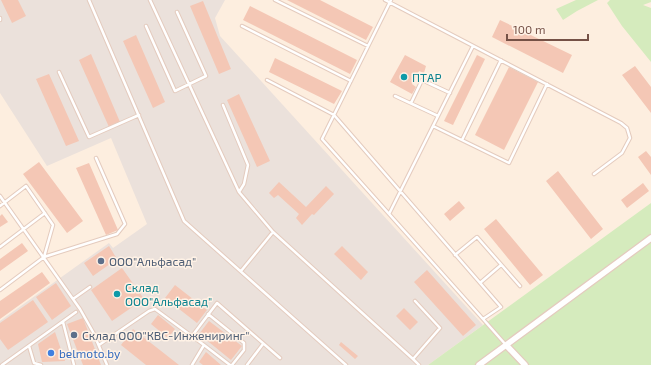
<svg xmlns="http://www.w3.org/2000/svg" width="651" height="365" font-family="'Exo 2',sans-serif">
  <rect width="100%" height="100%" fill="#fdeedf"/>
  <path fill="#ebe1db" d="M 0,0 L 225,0 L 215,18 L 220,36 L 483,325 L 428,365 L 0,365 L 0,321 L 109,243 L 113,248 L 147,224 L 111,138 L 47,166 L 0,93 Z"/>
  <path fill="#d5ebbd" d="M 576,0 L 598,0 L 577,11 L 563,20 L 556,9 Z
    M 610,0 L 651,0 L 651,2 L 643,5 L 651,8 L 651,62 L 622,26 L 607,3 Z
    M 651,203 L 651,365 L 428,365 Z"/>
  <path fill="#f4c7b5" d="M 1,0 L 18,0 L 26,16 L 12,23 Z
    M 287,0 L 320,0 L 373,27 L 366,40 Z
    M 203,1 L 231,69 L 219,74 L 190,6 Z
    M 250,6 L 357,60 L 350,74 L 243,20 Z
    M 500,20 L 572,55 L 563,73 L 492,37 Z
    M 136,35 L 165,102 L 153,108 L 123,41 Z
    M 91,54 L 120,122 L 109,127 L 79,60 Z
    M 405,55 L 426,66 L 424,73 L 419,71 L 412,84 L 416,87 L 412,94 L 390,82 Z
    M 477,55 L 485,59 L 453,125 L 444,121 Z
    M 275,58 L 342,91 L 334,104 L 269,72 Z
    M 635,66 L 651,87 L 651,113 L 622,75 Z
    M 509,67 L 538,82 L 504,150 L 475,135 Z
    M 49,74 L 79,141 L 66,146 L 36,79 Z
    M 239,94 L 270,161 L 257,167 L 227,100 Z
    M 646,151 L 651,157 L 651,175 L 638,157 Z
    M 39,162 L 83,221 L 67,233 L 23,174 Z
    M 89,163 L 118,230 L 106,235 L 76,168 Z
    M 558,171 L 603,229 L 591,239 L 546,181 Z
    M 279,182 L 306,207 L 326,186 L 334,194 L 314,215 L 312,214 L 302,225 L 296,218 L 299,214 L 278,195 L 274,198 L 269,193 Z
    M 643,183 L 649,191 L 627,208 L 621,200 Z
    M 459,201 L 465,208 L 450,221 L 444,214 Z
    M 2,214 L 8,222 L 0,227 L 0,216 Z
    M 496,219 L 543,275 L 530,285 L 484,229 Z
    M 22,243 L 28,251 L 0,271 L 0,259 Z
    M 109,246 L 117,259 L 93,276 L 84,263 Z
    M 342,246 L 368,272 L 361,280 L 334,254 Z
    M 122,268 L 144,299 L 112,321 L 91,290 Z
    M 427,270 L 476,325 L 463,336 L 414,282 Z
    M 42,272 L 50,283 L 0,319 L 0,301 Z
    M 56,283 L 71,306 L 52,320 L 36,297 Z
    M 175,285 L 207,310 L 197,323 L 165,298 Z
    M 33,300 L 48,322 L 8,350 L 0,339 L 0,323 Z
    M 404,308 L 418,322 L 410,330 L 396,316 Z
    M 158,315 L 175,329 L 168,338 L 151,324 Z
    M 83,318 L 101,365 L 83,365 L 67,324 Z
    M 209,321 L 242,346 L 231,360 L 199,334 Z
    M 133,329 L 179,365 L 146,365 L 121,345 Z
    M 55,332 L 65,361 L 42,362 L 38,344 Z
    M 341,342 L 358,356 L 355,359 L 339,345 Z
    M 206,352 L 221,365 L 203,365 L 199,362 Z"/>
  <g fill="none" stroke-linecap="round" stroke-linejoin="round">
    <defs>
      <path id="service" d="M 89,0 L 184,221 L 346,365
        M 150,0 L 239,192 L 273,232 L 413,359
        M 275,0 L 368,46
        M 385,0 L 621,123 L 627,128 L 630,138 L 622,153 L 594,174
        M 0,18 L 0,20
        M 146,26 L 175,91 L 206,76 L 177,12
        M 242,26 L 351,81
        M 59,72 L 89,137 L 139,115
        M 267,80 L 334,115 L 501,307 L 483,319 L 322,139 C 345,93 368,46 391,0
        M 395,96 L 438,116
        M 411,103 L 422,80 L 450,93
        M 223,105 L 248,165 L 244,184 L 239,192
        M 433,126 L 509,163 L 547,84
        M 462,140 L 501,60
        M 0,196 L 80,309 L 93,332 L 107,365
        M 0,206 L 26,186 L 53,225 L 44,257
        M 389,214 L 473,46
        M 0,247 L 45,213
        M 455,255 L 477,237 L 520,286
        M 241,271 L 273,232
        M 480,283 L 501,265
        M 0,290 L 44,257 L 117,234 L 125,224 L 96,158
        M 73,299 L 90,287
        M 415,301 L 440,328 L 413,359 L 419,365
        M 208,314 L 244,343 L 244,350 L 232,365
        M 483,319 L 506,345
        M 63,322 L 74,365
        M 192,336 L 217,303 L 280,358
        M 99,345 L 149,311 L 155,309 L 204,345 L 192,365
        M 204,345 L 230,365
        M 29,346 L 34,363 L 41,365
        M 2,365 L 76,312
        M 247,365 L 263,344"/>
      <path id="minor" d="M 506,345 L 525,365
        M 479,365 L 651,238"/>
    </defs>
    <use href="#service" stroke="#e4cbbe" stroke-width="4.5"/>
    <use href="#minor" stroke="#e4cbbe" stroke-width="8"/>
    <use href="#service" stroke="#fff" stroke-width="2.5"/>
    <use href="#minor" stroke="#fff" stroke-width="5.5"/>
  </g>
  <g fill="#0f9aa8" stroke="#fff2e6" stroke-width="1.5">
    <circle cx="404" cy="77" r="4"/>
    <circle cx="117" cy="294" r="4"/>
  </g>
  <g fill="#5c6f8a" stroke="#fff2e6" stroke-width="1.5">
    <circle cx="101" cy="261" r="4"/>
    <circle cx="74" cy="335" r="4"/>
  </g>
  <circle fill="#3f7fe0" stroke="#fff2e6" stroke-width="1.5" cx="51" cy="353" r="4"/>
  <g text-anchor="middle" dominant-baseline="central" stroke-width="3" stroke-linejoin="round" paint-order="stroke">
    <g font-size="12" fill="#0d838f" stroke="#fff2e6" text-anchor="start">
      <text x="412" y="77">ПТАР</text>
      <text x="125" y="287">Склад<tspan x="125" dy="14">ООО"Альфасад"</tspan></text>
    </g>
    <g font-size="12" fill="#4e5e75" stroke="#fff2e6" text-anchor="start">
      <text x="109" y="261">ООО"Альфасад"</text>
      <text x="82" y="335">Склад ООО"КВС-Инжениринг"</text>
    </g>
    <g font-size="12" fill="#366cbe" stroke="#fff2e6" text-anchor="start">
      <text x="59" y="353">belmoto.by</text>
    </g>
  </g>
  <path d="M507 34v6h81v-6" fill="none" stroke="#755146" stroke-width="2"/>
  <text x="513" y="34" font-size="12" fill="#755146" stroke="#fff2e6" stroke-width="3" paint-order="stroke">100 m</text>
</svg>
